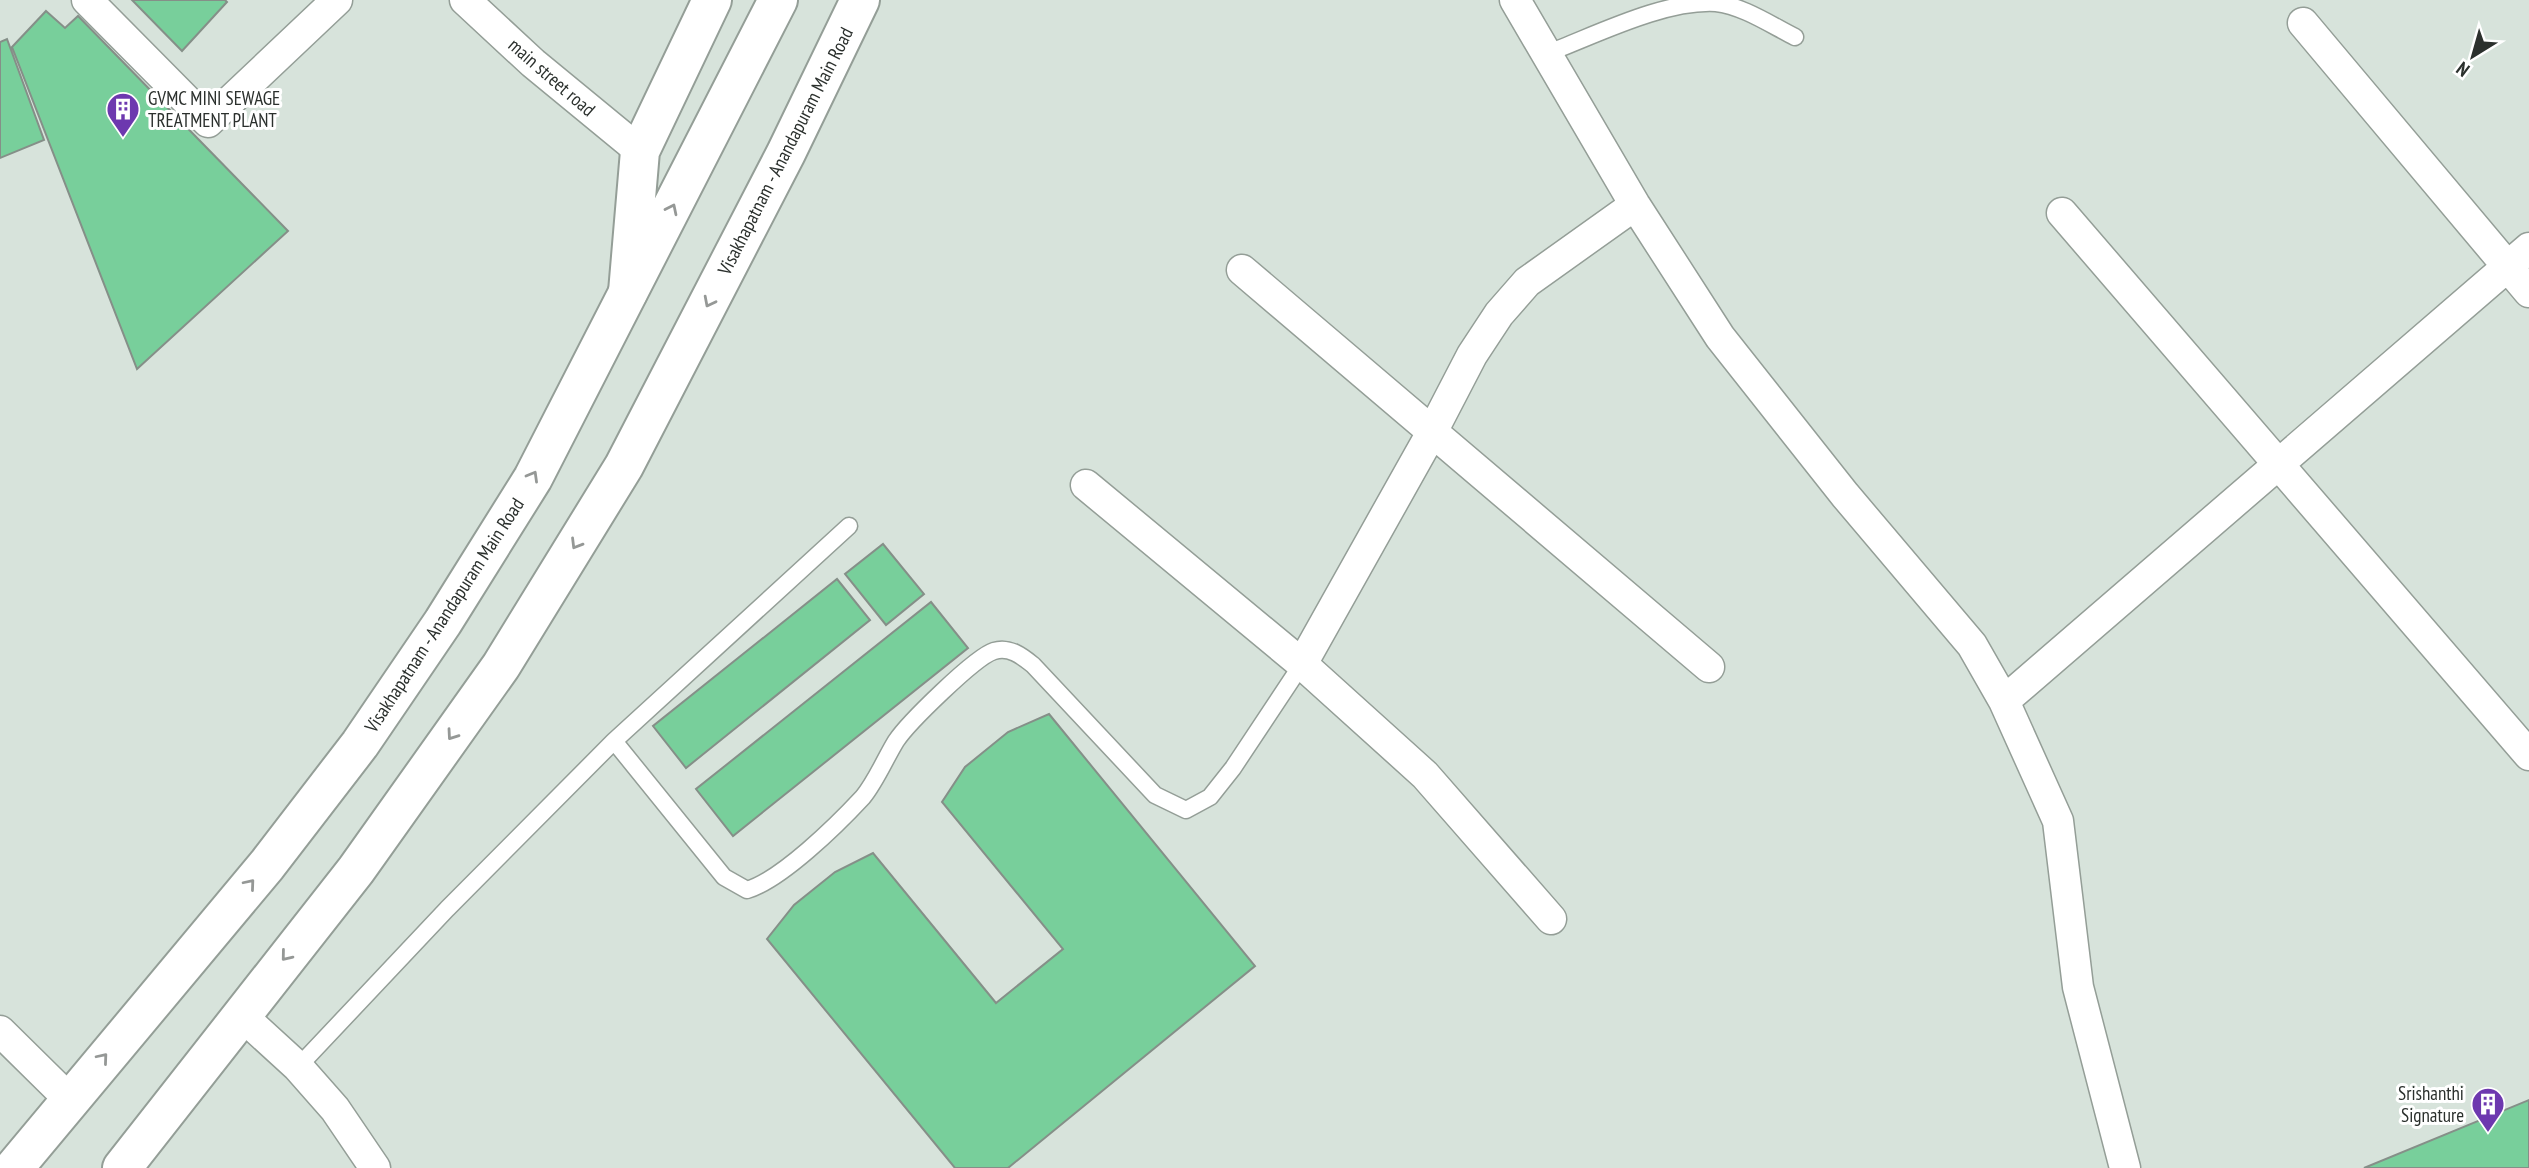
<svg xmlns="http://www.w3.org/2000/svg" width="2529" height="1168" font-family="'PT Sans Narrow',sans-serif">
  <rect width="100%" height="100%" fill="#d7e3db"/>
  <path fill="#78cf9b" stroke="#858f88" stroke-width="2" d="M 132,0 L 225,0 L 227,2 L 182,51 Z
    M 46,11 L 65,28 L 78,16 L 288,231 L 137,369 L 12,47 Z
    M 7,39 L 44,140 L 0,158 L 0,42 Z
    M 883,544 L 924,594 L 886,625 L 845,574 Z
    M 837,579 L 870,620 L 686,768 L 653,726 Z
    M 931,602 L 968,648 L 733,836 L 696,789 Z
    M 1049,714 L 1255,966 L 1008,1168 L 955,1168 L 767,939 L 794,905 L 835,872 L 873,853 L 996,1003 L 1063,949 L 942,802 L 965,767 L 1008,732 Z
    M 2529,1100 L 2529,1168 L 2364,1168 Z"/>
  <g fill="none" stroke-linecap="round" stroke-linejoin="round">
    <defs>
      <path id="lane" d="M 1548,53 C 1596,35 1664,0 1716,3 C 1743,6 1771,25 1795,37
        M 614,741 L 724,877 L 747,890 C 781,880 837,825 863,797 C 876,781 885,759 896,741 C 908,723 975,657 994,651 C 1009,646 1022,656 1033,665 L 1155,795 L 1186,810 L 1210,797 L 1233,768 L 1302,664
        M 298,1067 L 447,909 L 614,741 L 849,526"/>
      <path id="street" d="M 87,0 L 208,122 L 337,0
        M 465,0 L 533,63 L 640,151
        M 1515,0 L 1635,205 L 1720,337 L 1845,495 L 1972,645 L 2004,701 L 2058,821 L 2078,987 L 2125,1168
        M 2303,23 L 2529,292
        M 2062,213 L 2529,755
        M 1242,270 L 1709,667
        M 1086,485 L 1302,664 L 1425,775 L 1551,919
        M 1302,664 L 1431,434 L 1472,355 L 1499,314 L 1527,282 L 1635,205
        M 2004,701 L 2529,248
        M 240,1014 L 298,1067 L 335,1109 L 375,1168
        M 0,1031 L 69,1099"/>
      <path id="secondary" d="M 628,292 L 640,151 L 712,0"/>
      <path id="primary" d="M 14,1168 L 267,865 L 360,744 L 443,622 L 533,478 L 778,0
        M 122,1168 L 356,870 L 501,666 L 624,466 L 786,153 L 860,0"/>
    </defs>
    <use href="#lane" stroke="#949e97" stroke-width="19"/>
    <use href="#street" stroke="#949e97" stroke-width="33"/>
    <use href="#secondary" stroke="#949e97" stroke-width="42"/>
    <use href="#primary" stroke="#949e97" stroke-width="42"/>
    <use href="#lane" stroke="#fff" stroke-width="16"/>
    <use href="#street" stroke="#fff" stroke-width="30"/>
    <use href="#secondary" stroke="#fff" stroke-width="38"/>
    <use href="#primary" stroke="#fff" stroke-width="38"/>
  </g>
  <defs><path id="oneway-chevron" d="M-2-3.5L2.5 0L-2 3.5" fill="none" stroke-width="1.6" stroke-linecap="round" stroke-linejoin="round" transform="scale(1.75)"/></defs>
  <g stroke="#959896">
    <use href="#oneway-chevron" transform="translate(672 209) rotate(-64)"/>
    <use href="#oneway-chevron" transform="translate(709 302) rotate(117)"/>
    <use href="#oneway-chevron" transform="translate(533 476) rotate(-60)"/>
    <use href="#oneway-chevron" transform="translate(576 544) rotate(121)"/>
    <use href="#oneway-chevron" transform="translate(452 735) rotate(125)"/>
    <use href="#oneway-chevron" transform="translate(250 884) rotate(-50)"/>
    <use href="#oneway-chevron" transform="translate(286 956) rotate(129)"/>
    <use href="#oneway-chevron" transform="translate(103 1058) rotate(-50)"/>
  </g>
  <defs>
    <symbol id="building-pin" viewBox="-11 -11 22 30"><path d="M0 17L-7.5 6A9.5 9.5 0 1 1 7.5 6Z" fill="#6d38af" stroke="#fff"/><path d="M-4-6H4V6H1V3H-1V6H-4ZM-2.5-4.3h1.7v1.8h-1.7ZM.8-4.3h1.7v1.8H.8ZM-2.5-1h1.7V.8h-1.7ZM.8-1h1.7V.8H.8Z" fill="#fff"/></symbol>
  </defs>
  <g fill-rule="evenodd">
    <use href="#building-pin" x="104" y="90" width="38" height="52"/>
    <use href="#building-pin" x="2469" y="1085" width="38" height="52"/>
  </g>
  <g text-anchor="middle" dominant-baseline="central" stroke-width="6" stroke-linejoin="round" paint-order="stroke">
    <g font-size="19" fill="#2b302d" stroke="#fff">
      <text transform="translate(552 77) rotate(41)">main street road</text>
      <text transform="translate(785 151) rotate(-63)">Visakhapatnam - Anandapuram Main Road</text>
      <text transform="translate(444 615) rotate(-57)">Visakhapatnam - Anandapuram Main Road</text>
    </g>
    <g font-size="19" fill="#2b302d" stroke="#fff" text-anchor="start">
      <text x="148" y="98">GVMC MINI SEWAGE<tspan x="148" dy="22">TREATMENT PLANT</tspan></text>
      <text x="2464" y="1093" text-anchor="end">Srishanthi<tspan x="2464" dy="22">Signature</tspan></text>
    </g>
  </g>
  <g transform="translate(2473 56) rotate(217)" stroke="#ffffff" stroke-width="5" paint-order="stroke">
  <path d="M0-5L12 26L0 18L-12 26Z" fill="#2b302d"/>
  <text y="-10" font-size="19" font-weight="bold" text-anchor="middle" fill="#2b302d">N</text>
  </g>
</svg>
